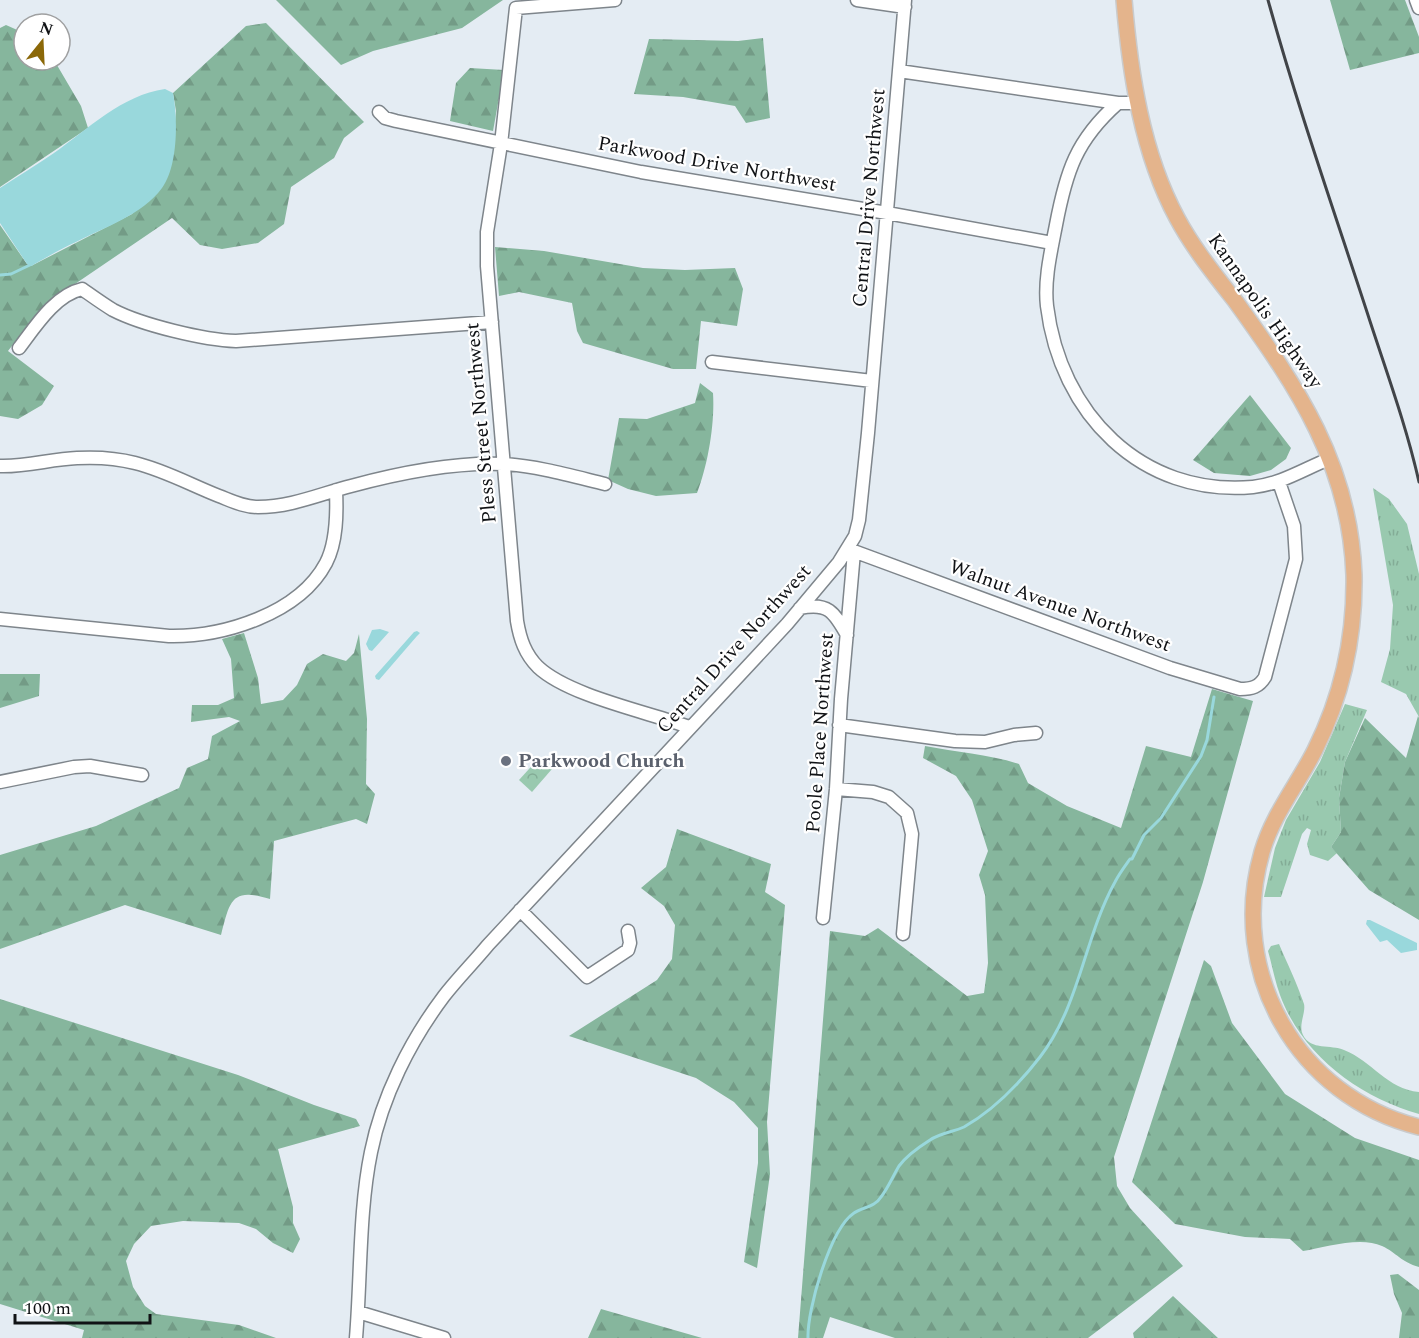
<svg xmlns="http://www.w3.org/2000/svg" width="1419" height="1338" font-family="Spectral,serif">
  <defs>
    <pattern id="grass-tufts" width="24" height="20" patternUnits="userSpaceOnUse" patternTransform="scale(1.5)"><rect width="24" height="20" fill="#99c9af"/><path d="M3 7l-1-3M5 7V3M7 7l1-3M15 17l-1-3M17 17v-4M19 17l1-3" fill="none" stroke="#83ac96"/></pattern>
    <pattern id="forest-firs" width="22" height="20" patternUnits="userSpaceOnUse" patternTransform="scale(1.5)"><rect width="22" height="20" fill="#86b69d"/><path d="M5 1l3.5 6h-7zM16 11l3.5 6h-7z" fill="#739b86"/></pattern>
    <pattern id="park-crowns" width="20" height="18" patternUnits="userSpaceOnUse" patternTransform="scale(1.5)"><rect width="20" height="18" fill="#99c9af"/><path d="M2 6a3 3 0 1 1 6 0M12 15a3 3 0 1 1 6 0" fill="none" stroke="#83ac96"/></pattern>
  </defs>
  <rect width="100%" height="100%" fill="#e4ecf3"/>
  <path fill="url(#grass-tufts)" d="M 1373,488 L 1389,499 L 1407,524 L 1419,574 L 1419,717 L 1406,694 L 1381,682 L 1390,649 L 1393,605 Z
    M 1345,704 L 1367,710 L 1345,762 L 1339,798 L 1341,832 L 1331,847 L 1337,853 L 1328,861 L 1310,855 L 1307,844 L 1311,830 L 1307,828 L 1302,834 L 1281,897 L 1264,897 L 1275,848 L 1286,820 L 1320,762 Z
    M 1279,944 C 1287,963 1297,983 1304,1004 C 1306,1013 1298,1025 1303,1035 C 1311,1051 1331,1044 1344,1050 C 1372,1061 1387,1089 1419,1092 L 1419,1114 C 1359,1097 1302,1055 1280,995 C 1275,981 1272,965 1268,951 L 1271,946 Z"/>
  <path fill="url(#forest-firs)" d="M 276,0 L 503,0 L 462,28 L 373,51 L 341,65 Z
    M 1330,0 L 1405,0 L 1419,37 L 1419,53 L 1350,70 Z
    M 266,23 L 364,122 L 344,138 L 334,158 L 291,187 L 284,224 L 258,243 L 222,249 L 200,245 L 172,218 L 75,284 C 46,298 28,326 8,351 L 54,386 L 42,405 L 18,419 L 0,416 L 0,225 L 27,264 L 31,266 L 132,214 L 171,164 L 176,111 L 173,93 L 246,26 Z
    M 6,25 L 24,33 L 24,60 L 54,60 L 81,106 L 88,128 L 0,187 L 0,28 Z
    M 763,38 L 770,118 L 746,123 L 735,106 L 683,97 L 634,94 L 649,39 L 738,41 Z
    M 470,68 L 504,70 L 493,131 L 450,121 L 456,83 Z
    M 495,247 L 544,251 L 643,268 L 685,270 L 735,268 L 743,289 L 737,326 L 701,321 L 696,369 L 673,369 L 583,343 L 577,331 L 572,303 L 519,292 L 499,296 Z
    M 700,383 L 713,393 C 715,423 708,465 697,493 L 656,496 L 628,489 L 608,480 L 619,418 L 647,419 L 695,403 Z
    M 1250,395 L 1291,448 L 1286,459 L 1271,470 L 1250,476 L 1214,473 L 1193,460 Z
    M 244,633 L 258,678 L 261,704 L 283,700 L 297,685 L 307,664 L 323,654 L 346,661 L 354,653 L 359,634 L 367,719 L 366,784 L 375,794 L 367,824 L 356,819 L 274,841 L 270,899 C 231,887 230,901 221,935 L 125,905 L 0,949 L 0,855 L 96,826 L 179,788 L 187,768 L 208,759 L 212,736 L 240,721 L 229,717 L 191,722 L 192,705 L 218,705 L 234,698 L 231,659 L 222,639 Z
    M 0,674 L 40,674 L 39,696 L 0,708 Z
    M 1212,689 L 1253,701 L 1203,882 L 1114,1157 L 1117,1186 L 1130,1208 L 1183,1266 L 1088,1338 L 895,1338 L 830,1317 L 823,1338 L 798,1338 L 830,931 L 865,936 L 878,928 L 967,996 L 984,993 L 988,963 L 985,895 L 979,875 L 988,851 L 972,800 L 956,776 L 923,758 L 925,746 C 956,752 988,754 1019,764 L 1028,783 L 1067,806 L 1121,828 L 1146,746 L 1191,757 Z
    M 1418,716 L 1419,718 L 1419,920 L 1369,890 L 1331,847 L 1341,832 L 1339,798 L 1345,762 L 1365,718 L 1406,758 Z
    M 677,829 L 771,864 L 765,892 L 785,905 L 767,1122 L 770,1174 L 757,1268 L 744,1262 L 758,1163 L 758,1128 L 734,1102 L 696,1078 L 569,1036 L 657,980 L 672,959 L 675,925 L 664,906 L 641,888 L 666,867 Z
    M 1204,960 L 1211,966 L 1232,1023 L 1285,1094 L 1355,1138 L 1419,1160 L 1419,1267 C 1401,1262 1397,1253 1382,1246 C 1361,1236 1325,1247 1303,1251 L 1290,1239 L 1245,1237 L 1175,1224 L 1132,1182 Z
    M 0,999 L 238,1075 L 314,1105 L 356,1119 L 360,1126 L 278,1149 L 293,1207 L 293,1223 L 300,1239 L 293,1253 L 273,1243 L 256,1229 L 239,1223 L 183,1221 L 151,1226 L 134,1244 L 126,1261 L 133,1287 L 145,1306 L 156,1314 L 239,1325 L 276,1338 L 82,1338 L 84,1330 L 0,1304 Z
    M 1398,1274 L 1419,1290 L 1419,1338 L 1399,1338 L 1402,1313 L 1394,1294 L 1390,1275 Z
    M 1173,1296 L 1218,1338 L 1134,1338 L 1133,1333 Z
    M 601,1309 L 702,1338 L 588,1338 Z"/>
  <path fill="url(#park-crowns)" d="M 539,758 L 552,769 L 532,792 L 519,780 Z"/>
  <path fill="#99d8dc" d="M 165,89 L 173,93 C 178,119 178,166 162,188 C 142,215 105,227 76,242 C 60,249 46,258 31,266 L 27,264 L 0,223 L 0,188 C 18,176 37,165 54,153 C 88,129 122,95 165,89 Z
    M 380,629 L 389,632 L 372,651 L 369,650 L 366,644 L 372,630 Z
    M 417,631 L 420,633 L 417,636 L 379,680 L 376,679 L 375,676 L 414,632 Z
    M 1367,920 L 1370,920 L 1417,943 L 1417,950 L 1401,953 L 1387,940 L 1380,942 L 1366,924 Z"/>
  <g fill="none" stroke-linecap="round" stroke-linejoin="round">
    <path stroke="#99d8dc" stroke-width="3" d="M 0,275 L 11,274 L 32,264
      M 808,1338 C 807,1310 830,1229 854,1213 C 863,1207 875,1207 881,1197 C 888,1188 893,1176 899,1166 C 907,1155 919,1147 930,1140 C 940,1133 953,1132 964,1127 C 994,1110 1019,1084 1040,1057 C 1080,1005 1084,938 1115,882 C 1119,874 1125,866 1130,859 L 1132,859 L 1144,835 L 1161,818 L 1201,756 L 1207,740 L 1214,697"/>
    <defs>
      <path id="minor" d="M 615,0 L 516,8 L 501,144 L 487,232 L 487,266 L 517,621 C 520,639 525,654 538,667 C 569,696 648,712 689,727
        M 857,0 L 905,7
        M 1416,0 L 1419,8
        M 899,71 L 1118,103 L 1138,103
        M 1118,103 C 1076,140 1066,172 1056,225 C 1051,251 1044,280 1047,306 C 1060,413 1141,497 1253,487 C 1281,484 1304,469 1329,459
        M 379,112 L 385,118 L 396,121 L 641,172 L 887,213 L 1052,243
        M 19,348 C 35,327 55,295 82,289 C 92,296 103,304 113,310 C 142,325 204,340 236,341 L 492,322
        M 712,362 L 872,381
        M 0,466 C 26,467 51,459 77,458 C 96,457 116,458 135,463 C 164,470 191,485 219,496 C 232,501 244,507 258,507 C 291,507 320,494 351,486 C 399,473 453,462 503,464 C 537,466 572,476 605,484
        M 848,549 L 1170,668 L 1240,689 C 1252,689 1259,687 1265,677 L 1296,559 L 1294,526 L 1279,482
        M 800,608 C 828,602 834,612 847,635
        M 0,619 L 169,636 C 223,637 299,614 326,563 C 337,542 337,513 336,490
        M 839,725 L 955,741 L 985,742 L 1014,735 L 1036,733
        M 0,782 L 74,767 L 90,766 L 142,775
        M 836,789 L 873,792 L 889,797 L 907,813 L 912,834 L 903,934
        M 520,910 L 587,977 L 628,950 L 630,943 L 628,931
        M 823,918 L 836,789 L 841,699 L 854,552
        M 358,1312 L 444,1338
        M 356,1338 C 361,1278 359,1210 371,1152 C 382,1097 410,1041 444,996 C 458,978 474,962 488,945 L 787,624 L 839,562 L 855,536 L 859,520 L 868,433 L 905,0"/>
      <path id="major" d="M 1124,0 C 1130,73 1142,153 1177,218 C 1193,248 1215,275 1236,302 C 1298,388 1350,465 1354,575 C 1355,635 1342,696 1315,750 C 1298,784 1273,814 1262,852 C 1227,973 1298,1097 1419,1127"/>
    </defs>
    <use href="#minor" stroke="#7e858b" stroke-width="15"/>
    <use href="#major" stroke="#cacbcc" stroke-width="18"/>
    <use href="#minor" stroke="#fff" stroke-width="12"/>
    <use href="#major" stroke="#e4b48c" stroke-width="15"/>
    <path stroke="#414448" stroke-width="3" d="M 1268,0 C 1297,105 1333,208 1367,312 C 1385,368 1406,424 1419,482"/>
  </g>
  <circle fill="#6b7280" stroke="#fff" stroke-width="2" cx="506" cy="761" r="6"/>
  <g text-anchor="middle" dominant-baseline="central" stroke-width="4.5" stroke-linejoin="round" paint-order="stroke">
    <g font-size="20" fill="#101215" stroke="#fff">
      <text transform="translate(717 164) rotate(10)">Parkwood Drive Northwest</text>
      <text transform="translate(869 198) rotate(-85)">Central Drive Northwest</text>
      <text transform="translate(1265 311) rotate(55)">Kannapolis Highway</text>
      <text transform="translate(481 423) rotate(-95)">Pless Street Northwest</text>
      <text transform="translate(1060 606) rotate(20)">Walnut Avenue Northwest</text>
      <text transform="translate(734 649) rotate(-48)">Central Drive Northwest</text>
      <text transform="translate(820 733) rotate(-86)">Poole Place Northwest</text>
    </g>
    <g font-size="20" font-weight="bold" fill="#5b616d" stroke="#fff" text-anchor="start">
      <text x="518" y="761">Parkwood Church</text>
    </g>
  </g>
  <g transform="translate(42 42) rotate(18)"><circle r="28" fill="#ffffff" stroke="#9fa0a1" stroke-width="1.5"/>
  <path d="M0-4.5L10 22L0 15L-10 22Z" fill="#8b6808"/>
  <text y="-9" font-size="16" font-weight="bold" text-anchor="middle" fill="#101215">N</text>
  </g>
  <path d="M15 1314v9h135v-9" fill="none" stroke="#101215" stroke-width="3"/>
  <text x="24" y="1314" font-size="18" fill="#101215" stroke="#ffffff" stroke-width="4.5" paint-order="stroke">100 m</text>
</svg>
